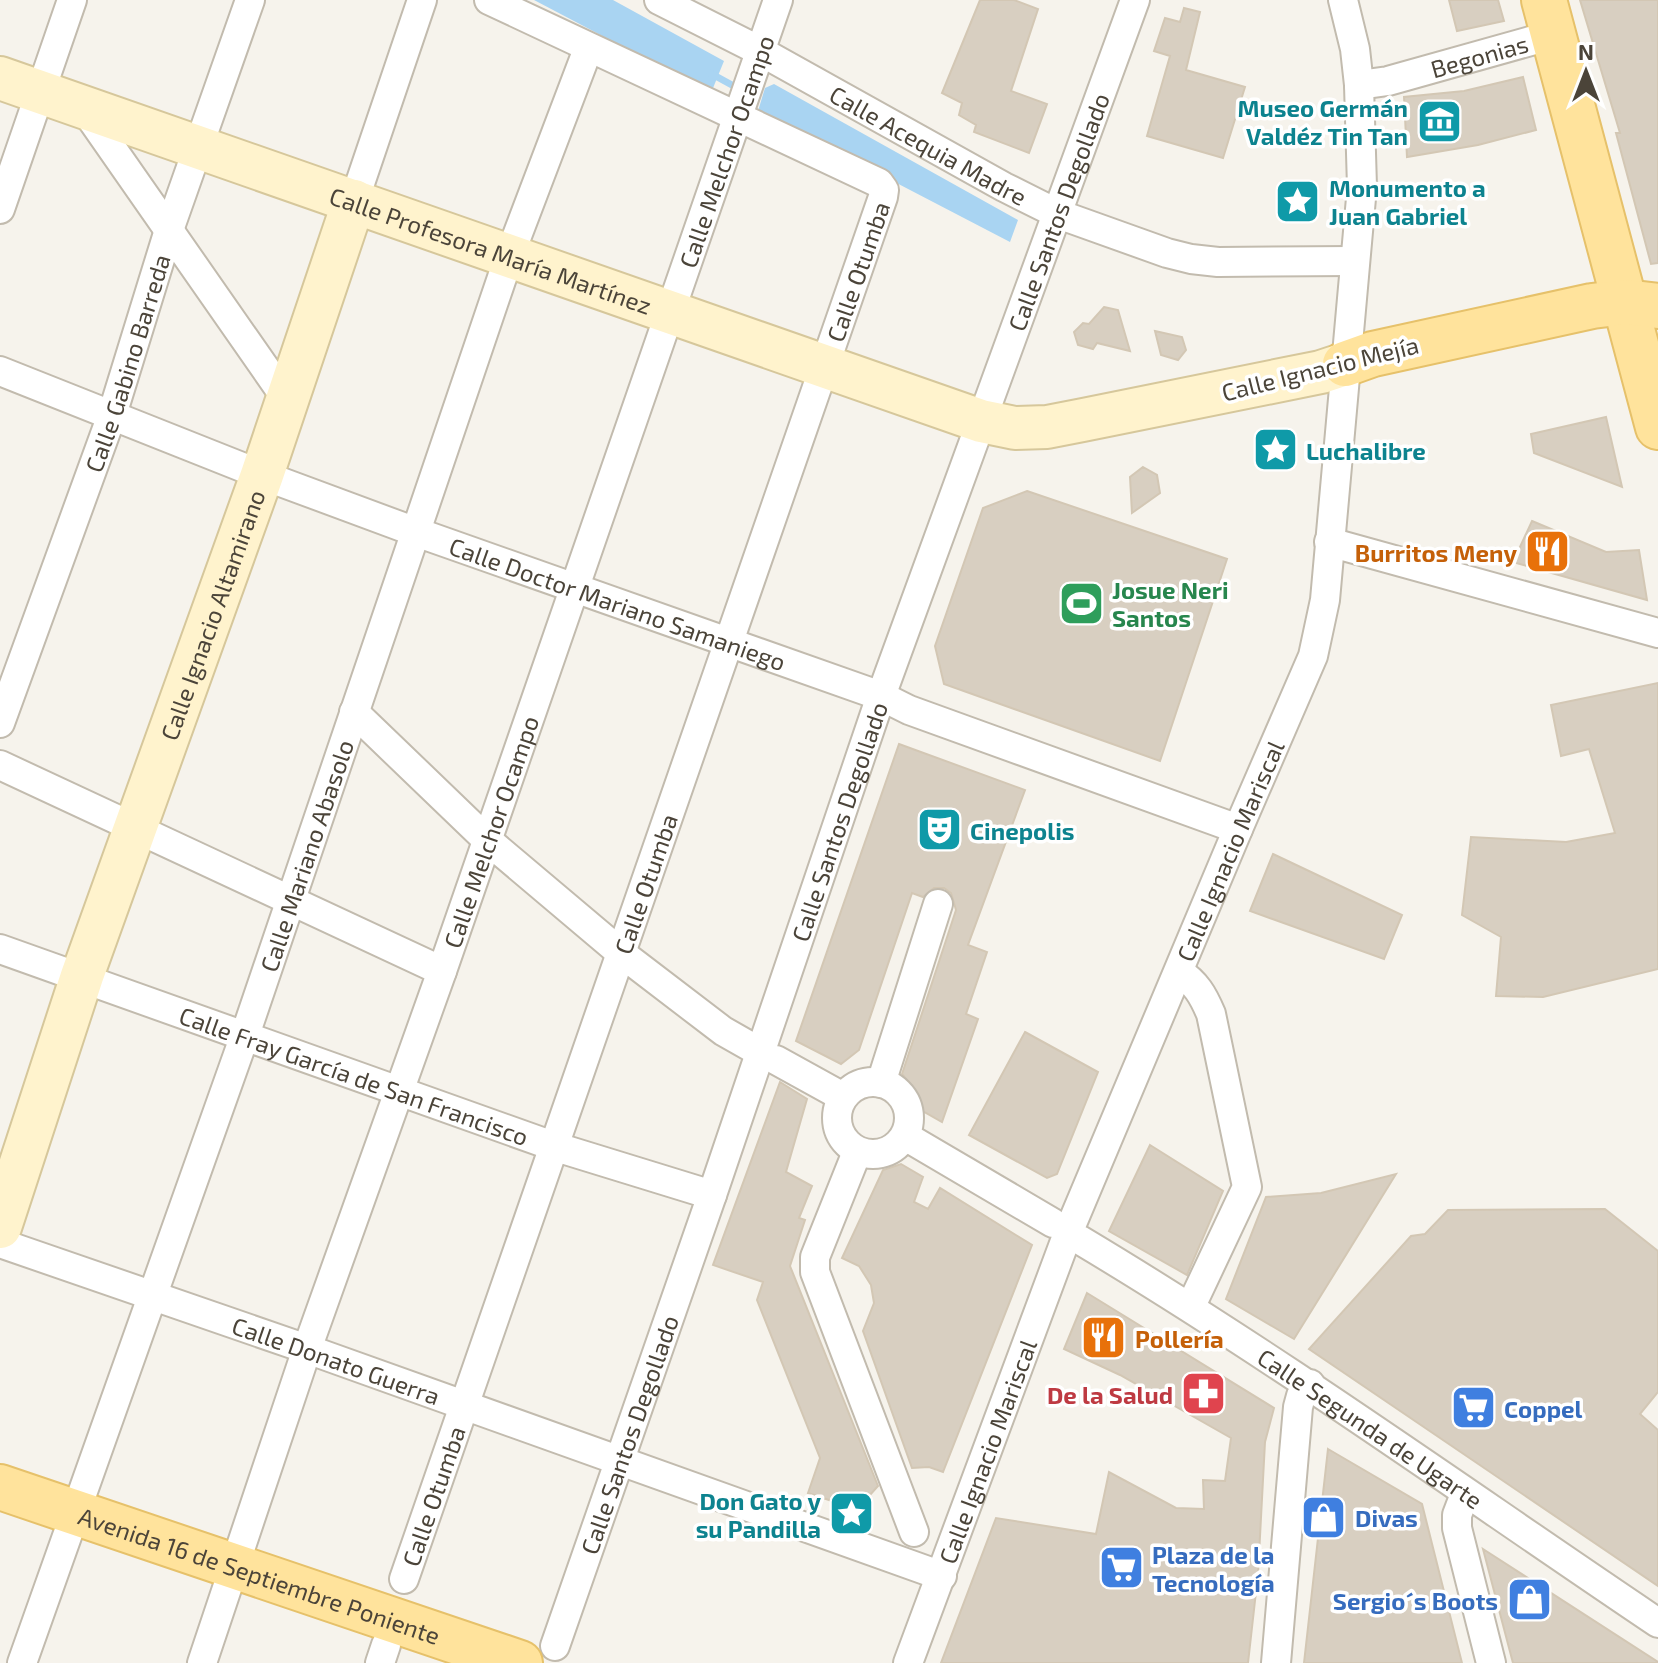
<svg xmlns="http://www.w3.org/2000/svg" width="1658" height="1663" font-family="'Exo 2',sans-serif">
  <rect width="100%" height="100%" fill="#f6f3ec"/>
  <path fill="#a9d4f2" d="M 534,0 L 613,0 L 724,61 L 711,93 Z
    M 774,84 L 1018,220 L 1010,242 L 758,111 L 765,88 Z"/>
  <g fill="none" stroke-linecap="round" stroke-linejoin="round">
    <path stroke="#a9d4f2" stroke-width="7" d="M 710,73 L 741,90"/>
  </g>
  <path fill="#d8cfc1" stroke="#d3c7b4" stroke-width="2" d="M 980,0 L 1014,0 L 1038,9 L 1011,91 L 1047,104 L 1029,153 L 974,132 L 976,125 L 959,115 L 962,103 L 942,93 Z
    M 1449,0 L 1498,0 L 1504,21 L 1457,31 Z
    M 1580,0 L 1658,0 L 1658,263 L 1651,264 L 1616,133 L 1620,133 Z
    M 1184,8 L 1200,12 L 1186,70 L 1245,87 L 1223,158 L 1147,136 L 1170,56 L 1154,51 L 1165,18 L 1180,22 Z
    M 1523,77 L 1536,130 L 1478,145 L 1407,157 L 1404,97 L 1464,91 Z
    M 1104,307 L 1118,310 L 1130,351 L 1097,343 L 1093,349 L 1078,345 L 1074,332 L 1083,323 L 1089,324 Z
    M 1155,331 L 1182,337 L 1186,350 L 1178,360 L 1161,355 Z
    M 1606,417 L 1622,487 L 1534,453 L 1531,434 Z
    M 1143,467 L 1157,475 L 1160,493 L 1132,513 L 1130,477 Z
    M 1027,491 L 1227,559 L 1160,761 L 944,684 L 935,646 L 983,508 Z
    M 1532,521 L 1606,552 L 1639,550 L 1647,600 L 1513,562 Z
    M 1658,683 L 1658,969 L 1543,997 L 1496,996 L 1501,937 L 1462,915 L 1471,837 L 1566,842 L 1615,833 L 1589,749 L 1561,756 L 1551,705 Z
    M 899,744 L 1025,790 L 968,945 L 987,952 L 966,1014 L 978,1019 L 942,1122 L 921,1110 L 915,1090 L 902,1074 L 956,910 L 951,893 L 944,888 L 934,888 L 923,897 L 912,893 L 859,1050 L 841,1064 L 796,1041 Z
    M 1273,854 L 1402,915 L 1384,959 L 1250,911 Z
    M 1025,1032 L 1098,1072 L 1057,1174 L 1047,1178 L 969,1135 Z
    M 780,1082 L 807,1099 L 786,1172 L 812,1186 L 799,1218 L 805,1220 L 790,1266 L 878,1486 L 869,1496 L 862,1511 L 808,1493 L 820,1458 L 757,1300 L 763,1282 L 713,1265 Z
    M 1150,1145 L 1223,1191 L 1187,1275 L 1109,1231 Z
    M 901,1164 L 923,1177 L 914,1202 L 928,1209 L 940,1188 L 1032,1245 L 943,1472 L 929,1467 L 912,1468 L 863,1331 L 874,1303 L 871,1285 L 859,1266 L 842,1258 L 883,1170 Z
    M 1396,1174 L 1294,1339 L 1226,1299 L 1266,1197 L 1321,1193 Z
    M 1605,1209 L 1658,1251 L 1658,1392 L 1640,1414 L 1658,1430 L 1658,1586 L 1309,1349 L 1411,1236 L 1425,1234 L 1448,1210 Z
    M 1087,1293 L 1274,1408 L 1265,1442 L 1258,1574 L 1248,1663 L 941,1663 L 996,1518 L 1096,1534 L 1109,1472 L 1176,1508 L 1204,1509 L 1203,1480 L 1225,1481 L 1231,1438 L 1120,1375 L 1064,1349 Z
    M 1328,1449 L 1422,1504 L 1462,1663 L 1304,1663 Z
    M 1483,1549 L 1658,1662 L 1658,1663 L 1513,1663 Z"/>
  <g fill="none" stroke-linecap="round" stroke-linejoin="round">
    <defs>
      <g id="street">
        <path id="s1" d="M 659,0 L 760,51 L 1004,187 L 1058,214 L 1167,253 L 1191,259 L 1218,262 L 1354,261"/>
        <path id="s2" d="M 1359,85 L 1388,81 L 1552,35"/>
        <path d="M 83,107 L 288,401"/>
        <path d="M 354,201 L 422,0"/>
        <path d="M 0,209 L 72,0"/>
        <path id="s3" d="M 0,371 L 262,475 L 416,532 L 881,696 L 909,710 L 1238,829"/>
        <path d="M 1329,542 L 1658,633"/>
        <path d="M 354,712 L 486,839 L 621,953 L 723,1031 L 760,1052"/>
        <path id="s4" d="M 0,723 L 112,415 L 169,230 L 250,0"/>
        <path d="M 0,765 L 442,971"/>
        <path id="s5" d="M 0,949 L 556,1147 L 712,1195"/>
        <path d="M 1179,972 C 1196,983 1203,995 1211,1014 L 1247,1187 L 1191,1306"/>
        <path d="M 776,1060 L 843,1097"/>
        <circle cx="873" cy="1118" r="36"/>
        <path d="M 881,1083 L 938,904"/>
        <path d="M 905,1136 L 1053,1223"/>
        <path d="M 857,1152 L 815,1257 L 815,1272 L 914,1532"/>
        <path id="s6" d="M 1080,1240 C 1279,1359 1466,1494 1658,1623"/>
        <path id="s7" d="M 0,1243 L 307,1349 L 942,1576"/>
        <path d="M 1465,1494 L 1457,1515 L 1457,1528 L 1491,1663"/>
        <path id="s8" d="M 404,1579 L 883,197 L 884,190 L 879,183 L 489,0"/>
        <path id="s9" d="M 555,1646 L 712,1195 L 881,696 L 1135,0"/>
        <path id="s10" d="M 22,1663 L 245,1035 L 509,257 L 588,49"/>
        <path id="s11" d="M 202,1663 L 307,1349 L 442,971 L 778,0"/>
        <path d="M 380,1663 L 386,1645"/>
        <path id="s12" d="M 908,1663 L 1068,1233 L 1238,829 L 1313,656 L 1325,600 L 1362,187 L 1359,85 L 1355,49 L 1343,0"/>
        <path d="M 1276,1663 L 1298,1407 L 1301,1396 L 1310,1384"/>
      </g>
      <g id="secondary">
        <path id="s13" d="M 0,78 L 981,421 L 1015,428 L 1047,427 L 1083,420 L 1321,372 L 1345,364"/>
        <path id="s14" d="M 0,1227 L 82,976 L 262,475 L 354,201"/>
      </g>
      <g id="primary">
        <path d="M 1544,0 L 1658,427"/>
        <path d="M 1345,364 L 1373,354 L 1592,306 L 1625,302 L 1658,306"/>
        <path id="s15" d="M 0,1487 L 520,1663"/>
      </g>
    </defs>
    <use href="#street" stroke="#c2bbae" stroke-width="32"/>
    <use href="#secondary" stroke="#d6c79b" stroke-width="46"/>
    <use href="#primary" stroke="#e6c16a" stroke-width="48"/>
    <use href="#street" stroke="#fff" stroke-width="28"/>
    <use href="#secondary" stroke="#fff3cd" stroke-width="42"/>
    <use href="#primary" stroke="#ffe39c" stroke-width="44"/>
  </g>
  <defs>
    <symbol id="museum-square" viewBox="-11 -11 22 22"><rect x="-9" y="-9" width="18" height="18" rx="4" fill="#0f9aa8" stroke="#fff"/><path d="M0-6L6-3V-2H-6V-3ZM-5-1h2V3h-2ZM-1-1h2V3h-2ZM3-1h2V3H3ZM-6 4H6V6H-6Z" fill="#fff"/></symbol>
    <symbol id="sight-square" viewBox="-11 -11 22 22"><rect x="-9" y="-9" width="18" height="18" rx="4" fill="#0f9aa8" stroke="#fff"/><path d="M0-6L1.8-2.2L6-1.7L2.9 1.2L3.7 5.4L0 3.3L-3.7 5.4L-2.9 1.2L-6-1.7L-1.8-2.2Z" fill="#fff"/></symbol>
    <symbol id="restaurant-square" viewBox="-11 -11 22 22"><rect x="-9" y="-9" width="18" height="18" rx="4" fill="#e8710a" stroke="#fff"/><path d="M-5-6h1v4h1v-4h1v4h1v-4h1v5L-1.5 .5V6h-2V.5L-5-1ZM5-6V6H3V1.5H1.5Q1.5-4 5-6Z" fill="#fff"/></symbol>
    <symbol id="stadium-square" viewBox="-11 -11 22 22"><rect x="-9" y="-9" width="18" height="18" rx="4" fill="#2e9e5b" stroke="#fff"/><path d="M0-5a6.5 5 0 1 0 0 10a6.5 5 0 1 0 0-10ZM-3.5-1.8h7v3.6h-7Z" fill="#fff"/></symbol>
    <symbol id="theatre-square" viewBox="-11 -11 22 22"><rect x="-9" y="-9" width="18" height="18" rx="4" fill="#0f9aa8" stroke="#fff"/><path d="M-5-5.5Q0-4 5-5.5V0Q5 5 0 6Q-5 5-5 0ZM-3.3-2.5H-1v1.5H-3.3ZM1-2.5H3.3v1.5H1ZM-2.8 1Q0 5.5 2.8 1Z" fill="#fff"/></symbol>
    <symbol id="pharmacy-square" viewBox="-11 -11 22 22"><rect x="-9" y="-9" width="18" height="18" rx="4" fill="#e0444e" stroke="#fff"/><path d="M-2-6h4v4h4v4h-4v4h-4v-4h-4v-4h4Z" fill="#fff"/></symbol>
    <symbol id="supermarket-square" viewBox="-11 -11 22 22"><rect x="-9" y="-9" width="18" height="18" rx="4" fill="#3f7fe0" stroke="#fff"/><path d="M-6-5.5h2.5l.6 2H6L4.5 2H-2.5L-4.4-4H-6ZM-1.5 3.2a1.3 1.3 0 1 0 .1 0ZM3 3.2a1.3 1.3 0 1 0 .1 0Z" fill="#fff"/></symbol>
    <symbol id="shop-square" viewBox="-11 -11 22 22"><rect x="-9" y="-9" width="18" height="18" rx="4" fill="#3f7fe0" stroke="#fff"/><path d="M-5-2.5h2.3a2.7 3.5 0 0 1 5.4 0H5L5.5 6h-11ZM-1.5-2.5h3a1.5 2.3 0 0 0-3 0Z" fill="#fff"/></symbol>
  </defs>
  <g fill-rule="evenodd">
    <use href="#museum-square" x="1414" y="96" width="51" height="51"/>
    <use href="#sight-square" x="1272" y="176" width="51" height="51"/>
    <use href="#sight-square" x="1250" y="424" width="51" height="51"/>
    <use href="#restaurant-square" x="1522" y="526" width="51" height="51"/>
    <use href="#stadium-square" x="1056" y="578" width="51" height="51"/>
    <use href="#theatre-square" x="914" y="804" width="51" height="51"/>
    <use href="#restaurant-square" x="1078" y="1312" width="51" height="51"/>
    <use href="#pharmacy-square" x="1178" y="1368" width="51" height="51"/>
    <use href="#supermarket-square" x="1448" y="1382" width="51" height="51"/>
    <use href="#sight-square" x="826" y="1488" width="51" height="51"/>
    <use href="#shop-square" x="1298" y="1492" width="51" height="51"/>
    <use href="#supermarket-square" x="1096" y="1542" width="51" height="51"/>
    <use href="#shop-square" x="1504" y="1574" width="51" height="51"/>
  </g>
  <g text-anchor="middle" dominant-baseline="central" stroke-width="7" stroke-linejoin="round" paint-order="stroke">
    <g font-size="24" fill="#4b4439" stroke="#fff">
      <text stroke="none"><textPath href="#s2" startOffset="124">Begonias</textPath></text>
      <text stroke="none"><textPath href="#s1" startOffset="306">Calle Acequia Madre</textPath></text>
      <text stroke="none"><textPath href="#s11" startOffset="1600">Calle Melchor Ocampo</textPath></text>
      <text stroke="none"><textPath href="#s9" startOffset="1520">Calle Santos Degollado</textPath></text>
      <text stroke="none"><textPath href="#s13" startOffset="520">Calle Profesora María Martínez</textPath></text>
      <text stroke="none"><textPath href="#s8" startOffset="1384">Calle Otumba</textPath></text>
      <text stroke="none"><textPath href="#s4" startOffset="382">Calle Gabino Barreda</textPath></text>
      <text transform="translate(1320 368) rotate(-14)">Calle Ignacio Mejía</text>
      <text stroke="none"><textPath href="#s3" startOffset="660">Calle Doctor Mariano Samaniego</textPath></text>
      <text stroke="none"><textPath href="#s14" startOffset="648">Calle Ignacio Altamirano</textPath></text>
      <text stroke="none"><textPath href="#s9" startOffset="872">Calle Santos Degollado</textPath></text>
      <text stroke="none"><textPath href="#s11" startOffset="880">Calle Melchor Ocampo</textPath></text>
      <text stroke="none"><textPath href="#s12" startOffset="874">Calle Ignacio Mariscal</textPath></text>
      <text stroke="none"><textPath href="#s10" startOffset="856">Calle Mariano Abasolo</textPath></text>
      <text stroke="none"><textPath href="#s8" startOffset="736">Calle Otumba</textPath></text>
      <text stroke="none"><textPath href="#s5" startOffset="376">Calle Fray García de San Francisco</textPath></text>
      <text stroke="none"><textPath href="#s7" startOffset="356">Calle Donato Guerra</textPath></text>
      <text stroke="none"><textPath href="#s6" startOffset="346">Calle Segunda de Ugarte</textPath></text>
      <text stroke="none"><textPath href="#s9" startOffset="224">Calle Santos Degollado</textPath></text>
      <text stroke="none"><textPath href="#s12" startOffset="226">Calle Ignacio Mariscal</textPath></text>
      <text stroke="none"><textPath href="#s8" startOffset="88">Calle Otumba</textPath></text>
      <text stroke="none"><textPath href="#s15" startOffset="274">Avenida 16 de Septiembre Poniente</textPath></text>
    </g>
    <g font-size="24" font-weight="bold" fill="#0d838f" stroke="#fff" text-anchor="start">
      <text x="1408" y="107" text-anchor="end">Museo Germán<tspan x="1408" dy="28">Valdéz Tin Tan</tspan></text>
      <text x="1329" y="187">Monumento a<tspan x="1329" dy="28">Juan Gabriel</tspan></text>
      <text x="1306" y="450">Luchalibre</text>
      <text x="970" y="830">Cinepolis</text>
      <text x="821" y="1500" text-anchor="end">Don Gato y<tspan x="821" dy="28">su Pandilla</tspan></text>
    </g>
    <g font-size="24" font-weight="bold" fill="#c56008" stroke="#fff" text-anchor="end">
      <text x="1517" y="552">Burritos Meny</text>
      <text x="1135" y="1338" text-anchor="start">Pollería</text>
    </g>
    <g font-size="24" font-weight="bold" fill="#27864d" stroke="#fff" text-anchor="start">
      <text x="1112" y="589">Josue Neri<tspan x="1112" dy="28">Santos</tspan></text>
    </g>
    <g font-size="24" font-weight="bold" fill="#be3a42" stroke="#fff" text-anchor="end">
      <text x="1173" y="1394">De la Salud</text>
    </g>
    <g font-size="24" font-weight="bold" fill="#366cbe" stroke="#fff" text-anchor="start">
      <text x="1504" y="1408">Coppel</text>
      <text x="1355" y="1517">Divas</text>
      <text x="1152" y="1554">Plaza de la<tspan x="1152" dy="28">Tecnología</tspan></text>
      <text x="1498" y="1600" text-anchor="end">Sergio´s Boots</text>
    </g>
  </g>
  <g transform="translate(1586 72)" stroke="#ffffff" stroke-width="6" paint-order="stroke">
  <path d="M0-6L14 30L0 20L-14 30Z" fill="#4b4439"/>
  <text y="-12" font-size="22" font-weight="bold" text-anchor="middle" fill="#4b4439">N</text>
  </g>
</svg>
